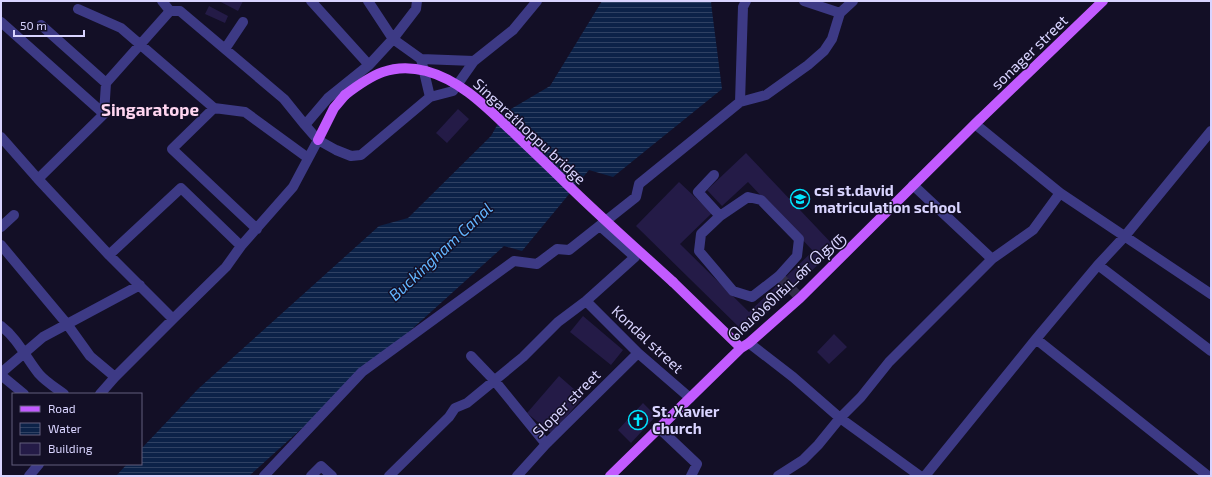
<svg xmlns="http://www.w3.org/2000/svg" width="1212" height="477" font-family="'Exo 2','Noto Sans Tamil',sans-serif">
  <defs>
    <pattern id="water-rules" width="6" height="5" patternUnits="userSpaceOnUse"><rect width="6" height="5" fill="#0c2248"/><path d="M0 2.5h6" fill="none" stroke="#2f4163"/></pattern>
  </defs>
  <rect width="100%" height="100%" fill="#130f26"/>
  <path fill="url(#water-rules)" d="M 602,1 L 712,1 L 711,3 L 722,89 L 613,177 L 589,170 L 522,251 L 504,246 L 249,476 L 116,476 L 127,464 L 141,464 L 141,449 L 198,389 L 379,226 L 408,218 L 491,136 L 504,113 L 550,86 Z"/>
  <path fill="#241b47" d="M 219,1 L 243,1 L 238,11 Z
    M 209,6 L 228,16 L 225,23 L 205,14 Z
    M 458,109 L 469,119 L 447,143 L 436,133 Z
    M 746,153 L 836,248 L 745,333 L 636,226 L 679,182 L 712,213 L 680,244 L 749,312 L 813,251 L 748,182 L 722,206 L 707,190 Z
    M 583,316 L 623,350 L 611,365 L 570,332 Z
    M 834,334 L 847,347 L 829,364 L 817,352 Z
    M 559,376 L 583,397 L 552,434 L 527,413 Z
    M 643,403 L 656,416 L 631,443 L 618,430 Z"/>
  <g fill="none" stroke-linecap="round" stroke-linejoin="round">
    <path stroke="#312d47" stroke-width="10" stroke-dasharray="10 5" stroke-linecap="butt" d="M 779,276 L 800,298"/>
    <path stroke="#3d3a85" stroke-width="10" d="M 162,1 L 170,11 L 106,83 L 104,114 L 38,179 L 109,255 L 173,319
      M 311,1 L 369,65
      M 804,1 L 840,13
      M 78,9 L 121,28 L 214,108 L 172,149 L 257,229
      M 170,11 L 180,11 L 284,99 L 305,125 L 328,98 L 369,65 L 393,39 L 416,9 L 417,1
      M 1,22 L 104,114
      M 41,25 L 106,83
      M 225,49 L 243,22
      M 421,59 L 474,61 L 513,30 L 537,1
      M 430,97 L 453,91 L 474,61
      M 740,102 L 743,7 L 746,1
      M 214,108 L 245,112 L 308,158
      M 980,119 L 975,124 L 1060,193 L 1211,294
      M 305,125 L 318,140 L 336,150 L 351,156 L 361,155 L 430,97 L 421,59 L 393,39 L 368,1
      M 1,137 L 38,179
      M 714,175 L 698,192 L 720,216 L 748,197 L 761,200 L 799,239 L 797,256 L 779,276 L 752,297 L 733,291 L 699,251 L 701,234 L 720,216
      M 913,185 L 992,259
      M 1,227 L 14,215
      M 1,245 L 67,324 L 90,356 L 115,377
      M 109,255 L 181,188 L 241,246
      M 1098,265 L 1211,351
      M 586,301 L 638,353 L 690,398
      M 1,326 C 18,339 26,358 39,374 C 46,382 56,388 64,394
      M 1036,339 L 1208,476
      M 749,343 L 793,377 L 840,418 L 920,476
      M 471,356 L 494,380 L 546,444
      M 1,373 L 43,337 L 140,285
      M 1,375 L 24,394
      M 100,394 L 115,377 L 173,319 L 226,267 L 241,246 L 293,187 L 318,140
      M 659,428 L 697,464 L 691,476
      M 29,476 L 39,464
      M 264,476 L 362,372 L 514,261 L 537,264 L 557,249 L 569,250 L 636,197 L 639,184 L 740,102 L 766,95 L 808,65 L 824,51 L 832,39 L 840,13 L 853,1
      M 311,476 L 321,466 L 332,476
      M 389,476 L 449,417 L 455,408 L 467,403 L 523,357 L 558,322 L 586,301 L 635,257 L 600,226
      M 517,476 L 546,444 L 638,353
      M 778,476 L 803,460 L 818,445 L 840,418 L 861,397 L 889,362 L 992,259 L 1033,230 L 1060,193
      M 925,476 L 1036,339 L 1098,265 L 1125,236 L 1211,131"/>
    <path stroke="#c25bff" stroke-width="10" d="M 318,140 L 334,108 L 345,95
      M 673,282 L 741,348
      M 610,476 L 741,348 L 749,343 L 800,298 L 975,124 L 1103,1"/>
    <path stroke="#c25bff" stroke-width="10" d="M 345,95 C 371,75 392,62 426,71 C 463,81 489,110 516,135 C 535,153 554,171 573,190 C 605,221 639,251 673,282"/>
  </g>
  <defs>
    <symbol id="school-ring" viewBox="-11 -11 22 22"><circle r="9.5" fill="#130f26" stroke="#00e5ff" stroke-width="1.5"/><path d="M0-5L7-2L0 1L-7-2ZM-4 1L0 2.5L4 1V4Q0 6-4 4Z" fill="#00e5ff"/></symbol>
    <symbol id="church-ring" viewBox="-11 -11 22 22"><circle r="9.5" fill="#130f26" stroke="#00e5ff" stroke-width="1.5"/><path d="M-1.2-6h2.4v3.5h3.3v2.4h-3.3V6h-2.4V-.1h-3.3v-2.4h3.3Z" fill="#00e5ff"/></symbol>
  </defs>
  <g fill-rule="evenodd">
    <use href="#school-ring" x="789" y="188" width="22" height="22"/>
    <use href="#church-ring" x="627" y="409" width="22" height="22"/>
  </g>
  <g text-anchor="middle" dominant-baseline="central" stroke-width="3" stroke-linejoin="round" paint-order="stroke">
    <g font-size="15" fill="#d9d4ff" stroke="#130f26">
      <text transform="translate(1029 52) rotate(-44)">sonager street</text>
      <text transform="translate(530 131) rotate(43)">Singarathoppu bridge</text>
      <text transform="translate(786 286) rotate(-43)">வெல்லிங்டன் தெரு</text>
      <text transform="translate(648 339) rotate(43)">Kondal street</text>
      <text transform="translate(566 403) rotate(-45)">Sloper street</text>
    </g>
    <g font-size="15" font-weight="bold" fill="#d9d4ff" stroke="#130f26" text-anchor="start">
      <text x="814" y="190">csi st.david<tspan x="814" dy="17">matriculation school</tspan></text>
      <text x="652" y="411">St. Xavier<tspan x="652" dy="17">Church</tspan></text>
    </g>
    <g font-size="16" font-style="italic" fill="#62b6ff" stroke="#130f26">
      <text transform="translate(440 251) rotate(-43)">Buckingham Canal</text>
    </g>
    <g font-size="17" font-weight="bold" fill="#ffd6f0" stroke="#130f26">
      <text x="150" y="109">Singaratope</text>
    </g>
  </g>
  <rect width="1212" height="477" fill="none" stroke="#d9d4ff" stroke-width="4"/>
  <rect x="12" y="393" width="130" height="72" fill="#130f26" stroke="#625e7d"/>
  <rect x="20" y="406" width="20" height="6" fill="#c25bff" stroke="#625e7d"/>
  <text x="48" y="413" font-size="12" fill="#d9d4ff">Road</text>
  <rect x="20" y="423" width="20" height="12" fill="url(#water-rules)" stroke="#625e7d"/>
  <text x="48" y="433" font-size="12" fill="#d9d4ff">Water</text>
  <rect x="20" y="443" width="20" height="12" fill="#241b47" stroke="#625e7d"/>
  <text x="48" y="453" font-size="12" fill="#d9d4ff">Building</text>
  <path d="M14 30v6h70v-6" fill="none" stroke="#d9d4ff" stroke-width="2"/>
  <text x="20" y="30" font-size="12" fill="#d9d4ff" stroke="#130f26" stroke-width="3" paint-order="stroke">50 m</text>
</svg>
